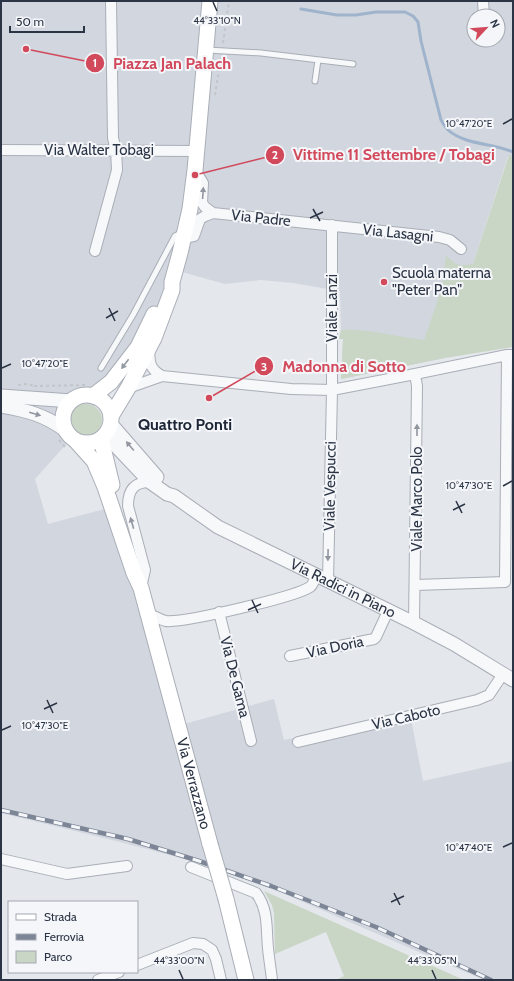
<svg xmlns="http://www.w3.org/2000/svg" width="514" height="981" font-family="Cabin,sans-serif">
  <rect width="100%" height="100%" fill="#e4e7ec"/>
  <path fill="#d2d6de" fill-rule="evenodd" d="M 1,1 L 513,1 L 513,157 L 508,156 L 473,264 L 445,358 L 341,379 L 343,339 L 339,339 L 341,330 L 340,291 L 293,283 L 261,280 L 225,284 L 171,269 L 160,309 L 111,384 L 78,431 L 35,479 L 48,524 L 116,506 L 177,726 L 274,699 L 284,740 L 410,714 L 423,781 L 513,761 L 513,980 L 484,980 L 234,872 L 124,843 L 1,813 ZM 474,16 L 498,16 L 498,40 L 474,40 Z"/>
  <path fill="#c9d6c5" d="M 509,155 L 513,157 L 513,347 L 445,358 L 341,379 L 343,339 L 339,339 L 341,330 C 368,328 396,337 424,340 L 442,288 L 446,255 C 456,266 459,266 473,264 Z
    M70 420a16 16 0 1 1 32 0a16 16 0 1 1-32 0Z
    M 264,891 L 464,980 L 336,980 L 344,976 L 326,932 L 275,954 L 274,913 L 272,905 Z"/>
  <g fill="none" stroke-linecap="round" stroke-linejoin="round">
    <path stroke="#9fb4cc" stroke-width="3" d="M 301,9 L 337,15 L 356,15 L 376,12 L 405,12 L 413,16 L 418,22 L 421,41 L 441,120 C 443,123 445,127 448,130 C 465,145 493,143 513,152"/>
    <defs>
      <path id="service" d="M 207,50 L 261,53 L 353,64
        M 315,81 L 318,60
        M 101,368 L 133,315 L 175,236 L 181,233"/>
      <path id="minor" d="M 483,1 L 484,16
        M 1,150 L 197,151
        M 195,170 L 203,183 L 202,203 L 205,207 L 213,213 L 439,237 L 450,240 L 461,249
        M 183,238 L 194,236 L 200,219 L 205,216 L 213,213
        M 95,251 L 117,170 L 116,150 L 113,138 L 111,1
        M 149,349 C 150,364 149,368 162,376
        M 128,388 L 162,376 L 291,389 L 332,390 L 415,374 L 507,355 L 513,355
        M 328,582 L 332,390 L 332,225
        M 416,585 L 505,582 L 507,355
        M 141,588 L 145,570 L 128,506 C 128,491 133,482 150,482
        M 219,612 L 251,741
        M 149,614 C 155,616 161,620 166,621 C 184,623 295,597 310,587 C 313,585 314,580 316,577
        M 414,623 L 417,386 L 415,374
        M 290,656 L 374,639 L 376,637 L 388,611
        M 298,742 L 477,700 L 489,695 L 503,674
        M 1,859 L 67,874 L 127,866
        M 191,867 L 256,893 C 269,910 266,929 268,948 C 269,959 271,970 272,980
        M 137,965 L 193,943 L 203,944 L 212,950 L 216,959 L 221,980
        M 98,980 L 119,972"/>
      <g id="tertiary">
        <path d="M 1,396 L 72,401"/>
        <path d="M 1,406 C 25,410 46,415 66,431"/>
        <path d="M 111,424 L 157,477"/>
        <path id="s1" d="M 103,438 L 114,444 L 150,482 L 167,494 L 174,496 L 218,527 L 414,623 L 454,644 L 513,680"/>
      </g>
      <g id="secondary">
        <circle cx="87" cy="419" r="24"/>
        <path d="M 93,396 L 111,382 L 138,347 L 154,314"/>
        <path d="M 111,416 L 128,388 L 154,338 L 172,290 L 172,282 L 180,253 L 190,209 L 195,170 L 210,1"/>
        <path d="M 101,439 L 112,485"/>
        <path id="s2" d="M 76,441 L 94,461 L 105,487 L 134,573 L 141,588 L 210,844"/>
        <path d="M 226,899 L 246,980"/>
      </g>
    </defs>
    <use href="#service" stroke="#a9aeb7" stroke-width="7"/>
    <use href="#minor" stroke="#a9aeb7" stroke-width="12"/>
    <use href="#tertiary" stroke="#a9aeb7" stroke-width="15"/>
    <use href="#secondary" stroke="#a9aeb7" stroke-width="17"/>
    <path stroke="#c2c5cb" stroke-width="2" stroke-dasharray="3 3" stroke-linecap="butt" d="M 223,43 L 229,1
      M 215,95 L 221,58
      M 18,385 L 27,384 L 34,386 L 34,387
      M 34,386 L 88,385
      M 59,440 L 66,448"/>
    <use href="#service" stroke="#f7f8fa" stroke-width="5"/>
    <use href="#minor" stroke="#f7f8fa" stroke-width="10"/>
    <use href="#tertiary" stroke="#f7f8fa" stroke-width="13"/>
    <use href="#secondary" stroke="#fff" stroke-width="15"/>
    <defs>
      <path id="rail" d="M 1,810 L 128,839 L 199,861 L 271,886 L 376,927 L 491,980"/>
    </defs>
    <use href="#rail" stroke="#7d8696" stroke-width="4.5"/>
    <use href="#rail" stroke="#f4f6f9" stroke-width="3" stroke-dasharray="9" stroke-linecap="butt"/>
    <defs>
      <path id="secondary-bridge" d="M 210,844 L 226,899"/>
    </defs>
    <use href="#secondary-bridge" stroke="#a9aeb7" stroke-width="17" stroke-linecap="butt"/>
    <use href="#secondary-bridge" stroke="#fff" stroke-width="15"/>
  </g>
  <defs><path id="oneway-solid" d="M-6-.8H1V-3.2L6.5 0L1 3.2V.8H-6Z"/></defs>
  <g fill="#9196a0">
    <use href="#oneway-solid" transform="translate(203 193) rotate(-86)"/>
    <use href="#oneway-solid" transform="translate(35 414) rotate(16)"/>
    <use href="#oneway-solid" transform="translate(417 430) rotate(-90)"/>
    <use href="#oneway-solid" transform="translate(130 446) rotate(-130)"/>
    <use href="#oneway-solid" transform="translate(132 523) rotate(-106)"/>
    <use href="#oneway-solid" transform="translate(328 555) rotate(91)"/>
  </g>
  <use fill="#959aa2" href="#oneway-solid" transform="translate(125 364) rotate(127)"/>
  <path fill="none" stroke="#2b3445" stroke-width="1.5" d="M 213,2 L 217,11M 503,124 L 512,119M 313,209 L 320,221M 310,218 L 323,212M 109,308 L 115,321M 106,318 L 118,311M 2,368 L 11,364M 503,486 L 512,481M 456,501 L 462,513M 453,510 L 465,504M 252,600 L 258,613M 248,610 L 261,604M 47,700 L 53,713M 44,709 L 57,703M 2,730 L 11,726M 503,847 L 512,843M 394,893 L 400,905M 391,902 L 404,896M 179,970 L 183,979M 432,970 L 436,979"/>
  <circle fill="#d1495b" stroke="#f4f6f9" stroke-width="1.5" cx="384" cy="282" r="4"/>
  <g text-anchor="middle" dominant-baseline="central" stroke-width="4" stroke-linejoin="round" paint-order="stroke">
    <g font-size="15" fill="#2b3445" stroke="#f4f6f9">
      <text x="99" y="150">Via Walter Tobagi</text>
      <text transform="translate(261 218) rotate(6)">Via Padre</text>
      <text transform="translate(398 233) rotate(6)">Via Lasagni</text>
      <text transform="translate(332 308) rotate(-90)">Viale Lanzi</text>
      <text transform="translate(330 486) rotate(-89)">Viale Vespucci</text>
      <text transform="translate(417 499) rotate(-90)">Viale Marco Polo</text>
      <text stroke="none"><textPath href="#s1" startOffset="286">Via Radici in Piano</textPath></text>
      <text transform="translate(335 647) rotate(-12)">Via Doria</text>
      <text transform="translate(235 677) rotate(76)">Via De Gama</text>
      <text transform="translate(406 717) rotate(-13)">Via Caboto</text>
      <text stroke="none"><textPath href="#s2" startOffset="365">Via Verrazzano</textPath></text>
    </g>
    <g font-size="15" fill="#2b3445" stroke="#f4f6f9" text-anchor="start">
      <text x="392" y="273">Scuola materna<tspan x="392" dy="17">"Peter Pan"</tspan></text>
    </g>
    <g font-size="16" font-weight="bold" fill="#1d2536" stroke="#f4f6f9">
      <text x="185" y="424">Quattro Ponti</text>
    </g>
  </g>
  <g font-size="10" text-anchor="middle" fill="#2b3445" stroke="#f4f6f9" stroke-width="4" stroke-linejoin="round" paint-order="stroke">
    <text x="217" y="24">44°33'10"N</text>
    <text x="469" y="127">10°47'20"E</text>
    <text x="45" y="367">10°47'20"E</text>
    <text x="469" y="489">10°47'30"E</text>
    <text x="45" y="729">10°47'30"E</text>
    <text x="469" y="851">10°47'40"E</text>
    <text x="179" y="964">44°33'00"N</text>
    <text x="432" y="964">44°33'05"N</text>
  </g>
  <path fill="none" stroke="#d1495b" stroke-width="1.5" d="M26 49L95 63M195 175L275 155M209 398L264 366"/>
  <g fill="#d1495b" stroke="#f4f6f9" stroke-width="1.5">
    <circle cx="26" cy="49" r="4"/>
    <circle cx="195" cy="175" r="4"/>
    <circle cx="209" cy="398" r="4"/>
    <circle cx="95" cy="63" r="10"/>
    <circle cx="275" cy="155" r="10"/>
    <circle cx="264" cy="366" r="10"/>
  </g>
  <g font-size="12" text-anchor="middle" font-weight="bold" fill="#fff">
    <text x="95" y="67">1</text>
    <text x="275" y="159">2</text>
    <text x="264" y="371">3</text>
  </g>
  <g font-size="16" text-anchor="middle" font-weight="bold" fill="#d1495b" stroke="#f4f6f9" stroke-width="4" stroke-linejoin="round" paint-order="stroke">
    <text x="172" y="69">Piazza Jan Palach</text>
    <text x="394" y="160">Vittime 11 Settembre / Tobagi</text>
    <text x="344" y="372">Madonna di Sotto</text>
  </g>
  <rect width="514" height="981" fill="none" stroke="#2b3445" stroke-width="4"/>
  <rect x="8" y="901" width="130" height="72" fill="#f4f6f9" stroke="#a4a8b1"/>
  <rect x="16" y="914" width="20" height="6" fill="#ffffff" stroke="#a4a8b1"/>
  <text x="44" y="921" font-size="12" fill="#2b3445">Strada</text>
  <rect x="16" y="934" width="20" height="6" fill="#7d8696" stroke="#a4a8b1"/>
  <text x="44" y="941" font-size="12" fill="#2b3445">Ferrovia</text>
  <rect x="16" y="951" width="20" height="12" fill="#c9d6c5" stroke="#a4a8b1"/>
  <text x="44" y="961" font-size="12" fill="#2b3445">Parco</text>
  <g transform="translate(486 28) rotate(64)"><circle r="19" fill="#f4f6f9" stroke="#a4a8b1"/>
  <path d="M0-3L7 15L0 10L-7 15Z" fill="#d1495b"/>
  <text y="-6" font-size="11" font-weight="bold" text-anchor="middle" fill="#2b3445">N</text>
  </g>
  <path d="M10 26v6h74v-6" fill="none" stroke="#2b3445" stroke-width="2"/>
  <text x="16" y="26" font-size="12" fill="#2b3445" stroke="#f4f6f9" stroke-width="3" paint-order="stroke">50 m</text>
</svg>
